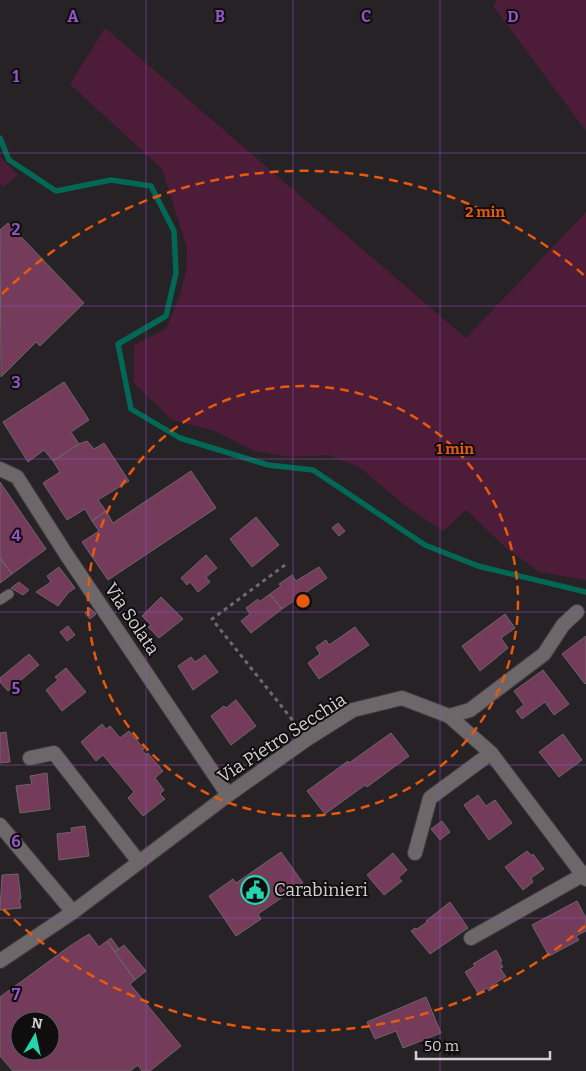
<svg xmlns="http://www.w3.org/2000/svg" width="586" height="1071" font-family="Bitter,serif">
  <rect width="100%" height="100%" fill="#272225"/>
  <path fill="#4d1c39" d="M 497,0 L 586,0 L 586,131 L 493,6 Z
    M 105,28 L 466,338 L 586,212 L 586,580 L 540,572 L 507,549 L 466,510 L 443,531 L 407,507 L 359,467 L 329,455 L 292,457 L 254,451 L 215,431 L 172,420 L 134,383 L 134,345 L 166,329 L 180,295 L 186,271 L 187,248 L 162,169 L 70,84 Z
    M 0,157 L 18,175 L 3,187 L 0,183 Z"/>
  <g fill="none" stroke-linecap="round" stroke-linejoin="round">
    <path stroke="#006854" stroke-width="5.5" d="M 0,138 L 9,160 L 56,191 L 111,180 L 151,186 L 174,231 L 176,273 L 166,316 L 118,344 L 131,409 L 180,438 L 268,465 L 313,470 L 425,545 L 478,566 L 586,592"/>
  </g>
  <path fill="#743b5b" stroke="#6c6669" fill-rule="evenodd" d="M 8,223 L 84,303 L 40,346 L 36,342 L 1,377 L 0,230 Z
    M 64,382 L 89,420 L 71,432 L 79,444 L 53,461 L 44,450 L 28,462 L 3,422 Z
    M 87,441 L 94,449 L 104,443 L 129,481 L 98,500 L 106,511 L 92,521 L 85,509 L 67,520 L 43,483 L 60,472 L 53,461 L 79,444 Z
    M 191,471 L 216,508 L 108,580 L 82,542 L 99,531 L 92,521 L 106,511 L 113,523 Z
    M 0,482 L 46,549 L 12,574 L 0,558 Z
    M 256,517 L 279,545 L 252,567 L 230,539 Z
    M 338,523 L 345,531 L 339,536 L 332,528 Z
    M 206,555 L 217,568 L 206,577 L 210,582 L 198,592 L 190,582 L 187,585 L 181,578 Z
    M 0,558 L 12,574 L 0,583 Z
    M 59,567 L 75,588 L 68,593 L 58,606 L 36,592 L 51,582 L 47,576 Z
    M 319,567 L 327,578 L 282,609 L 270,594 L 281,586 L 279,584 L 292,575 L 296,581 Z
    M 19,582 L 29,590 L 23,595 L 11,588 Z
    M 270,594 L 282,609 L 251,633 L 241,621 L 250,614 L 246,608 L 258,599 L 259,602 Z
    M 161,597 L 183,619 L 159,638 L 148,627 L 151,625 L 142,616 Z
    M 90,608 L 96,614 L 90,619 L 85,613 Z
    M 505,614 L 515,628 L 501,638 L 508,648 L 480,671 L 462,646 Z
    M 68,626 L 75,635 L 67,641 L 60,632 Z
    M 355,627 L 369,645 L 319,679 L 308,663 L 320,654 L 316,647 L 326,640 L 329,645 Z
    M 586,636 L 586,683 L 585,684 L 562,654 Z
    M 29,654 L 39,665 L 8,691 L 0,682 L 0,678 Z
    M 205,655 L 218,672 L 193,690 L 178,666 L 191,657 L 195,662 Z
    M 66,668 L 86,692 L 62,711 L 46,690 L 58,680 L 55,677 Z
    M 543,670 L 569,704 L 554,715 L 545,702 L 522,719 L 516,711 L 524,705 L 514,691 Z
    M 236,700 L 256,726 L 231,745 L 211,716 L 224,706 L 226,708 Z
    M 102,724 L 106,729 L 110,726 L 120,738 L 129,731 L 144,749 L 142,750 L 146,755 L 148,753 L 163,771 L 155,778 L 164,790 L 160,794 L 165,799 L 143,816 L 128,798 L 134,792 L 103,755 L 96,761 L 81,742 Z
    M 6,732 L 10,762 L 0,763 L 0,733 Z
    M 391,733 L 409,756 L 367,787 L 365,785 L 325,814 L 307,791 L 348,761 L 349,763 Z
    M 563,734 L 582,760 L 559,777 L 539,752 Z
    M 47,773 L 50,809 L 20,813 L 16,786 L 32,784 L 30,776 Z
    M 478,795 L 486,806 L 495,800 L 512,823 L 489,840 L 464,805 Z
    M 442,821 L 450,832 L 440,840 L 431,829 Z
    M 85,826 L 89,856 L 59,860 L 57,834 L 72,832 L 71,828 Z
    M 527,851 L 532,856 L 533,854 L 544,869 L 531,878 L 533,882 L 523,890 L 505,867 Z
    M 281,852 L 303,883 L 258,914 L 261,919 L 236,936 L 209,896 L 233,879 L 236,883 Z
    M 393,853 L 407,870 L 398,878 L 402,881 L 384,895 L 367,875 Z
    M 18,874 L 21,899 L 19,899 L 21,908 L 0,910 L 2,875 Z
    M 577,901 L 586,918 L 586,931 L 576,936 L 579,940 L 549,956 L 532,925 Z
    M 450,902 L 468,928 L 430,954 L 411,931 L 415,928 L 417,929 L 427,922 L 426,921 Z
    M 89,934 L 99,947 L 107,941 L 135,980 L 130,984 L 181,1046 L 150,1071 L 142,1071 L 138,1065 L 130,1071 L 13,1071 L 0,1056 L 0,997 L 70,946 ZM 20,1021 L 50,1021 L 50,1051 L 20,1051 Z
    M 111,938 L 119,949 L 115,952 L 107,941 Z
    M 124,945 L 146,971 L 135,980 L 115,952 Z
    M 496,950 L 502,961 L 500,962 L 503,967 L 500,968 L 506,977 L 493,984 L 495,987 L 489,991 L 487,988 L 478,993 L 465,972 L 475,966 L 473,964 Z
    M 426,997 L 441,1033 L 403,1048 L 396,1031 L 375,1039 L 367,1022 Z"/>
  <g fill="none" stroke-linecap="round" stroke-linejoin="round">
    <defs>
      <path id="service" d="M 0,600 L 9,594"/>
      <path id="minor" d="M 0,469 L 17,477 L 66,554 L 228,795
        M 449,716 L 470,710 L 544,654 L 563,625 L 577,612
        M 30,758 L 54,753 L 139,862
        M 0,825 L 73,912
        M 415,853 L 430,798 L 491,753
        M 471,938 L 586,873
        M 0,961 L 73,912 L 228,795 L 307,739 L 353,710 L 402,698 L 449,716 L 491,753 L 586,879"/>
    </defs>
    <use href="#service" stroke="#433f41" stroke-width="11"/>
    <use href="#minor" stroke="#433f41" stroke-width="16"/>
    <path stroke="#6e6a6c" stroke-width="3" stroke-dasharray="4 4" stroke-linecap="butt" d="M 285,565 L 212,619 L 298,727"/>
    <use href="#service" stroke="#6d676a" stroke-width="9"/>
    <use href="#minor" stroke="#6d676a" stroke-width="14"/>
  </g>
  <path fill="none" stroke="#9155c4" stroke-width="1" stroke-opacity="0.55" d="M 146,0 L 146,1071M 293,0 L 293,1071M 440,0 L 440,1071M 0,153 L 586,153M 0,306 L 586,306M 0,459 L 586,459M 0,612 L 586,612M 0,765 L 586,765M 0,918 L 586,918"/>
  <g fill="none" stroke="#e8590c" stroke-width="2.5" stroke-dasharray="9 6">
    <circle cx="303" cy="601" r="215"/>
    <path d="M585 926A430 430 0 0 1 2 908M2 294A430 430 0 0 1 585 276"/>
  </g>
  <defs>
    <symbol id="civic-ring" viewBox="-11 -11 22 22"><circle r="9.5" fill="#0f0d0e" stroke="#24d5ae" stroke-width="1.5"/><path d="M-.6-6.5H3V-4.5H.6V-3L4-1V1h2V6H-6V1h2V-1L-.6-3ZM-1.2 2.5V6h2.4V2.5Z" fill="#24d5ae"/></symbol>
  </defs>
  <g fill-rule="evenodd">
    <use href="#civic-ring" x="239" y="874" width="32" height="32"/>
  </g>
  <g text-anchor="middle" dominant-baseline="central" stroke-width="4" stroke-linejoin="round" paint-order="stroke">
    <g font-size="18" fill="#d3d0d1" stroke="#0f0d0e">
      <text transform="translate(132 619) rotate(56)">Via Solata</text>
      <text transform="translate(282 738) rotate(-33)">Via Pietro Secchia</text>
    </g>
    <g font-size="18" fill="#d3d0d1" stroke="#0f0d0e" text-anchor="start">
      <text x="274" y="890">Carabinieri</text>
    </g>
  </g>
  <g font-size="16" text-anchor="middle" font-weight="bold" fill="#9155c4" stroke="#0f0d0e" stroke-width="4" stroke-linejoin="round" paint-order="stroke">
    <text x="73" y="22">A</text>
    <text x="220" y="22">B</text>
    <text x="366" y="22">C</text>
    <text x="513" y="22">D</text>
    <text x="16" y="82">1</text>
    <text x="16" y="235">2</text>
    <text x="16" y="388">3</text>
    <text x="16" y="541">4</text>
    <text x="16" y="694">5</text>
    <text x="16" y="847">6</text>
    <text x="16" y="1000">7</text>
  </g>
  <circle cx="303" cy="601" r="8" fill="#e8590c" stroke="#0f0d0e" stroke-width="2.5"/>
  <g font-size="15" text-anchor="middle" font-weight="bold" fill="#e8590c" stroke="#0f0d0e" stroke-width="4" stroke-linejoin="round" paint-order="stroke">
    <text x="485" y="217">2 min</text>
    <text x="455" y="454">1 min</text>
  </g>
  <g transform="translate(35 1036) rotate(9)"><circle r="24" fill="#0f0d0e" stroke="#5d5b5c"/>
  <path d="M0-4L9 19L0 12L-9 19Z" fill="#24d5ae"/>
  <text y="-8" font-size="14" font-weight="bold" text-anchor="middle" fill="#d3d0d1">N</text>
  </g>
  <path d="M416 1051v8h134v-8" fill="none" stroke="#d3d0d1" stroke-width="2.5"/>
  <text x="424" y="1051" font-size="15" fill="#d3d0d1" stroke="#0f0d0e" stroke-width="4" paint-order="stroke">50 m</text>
</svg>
